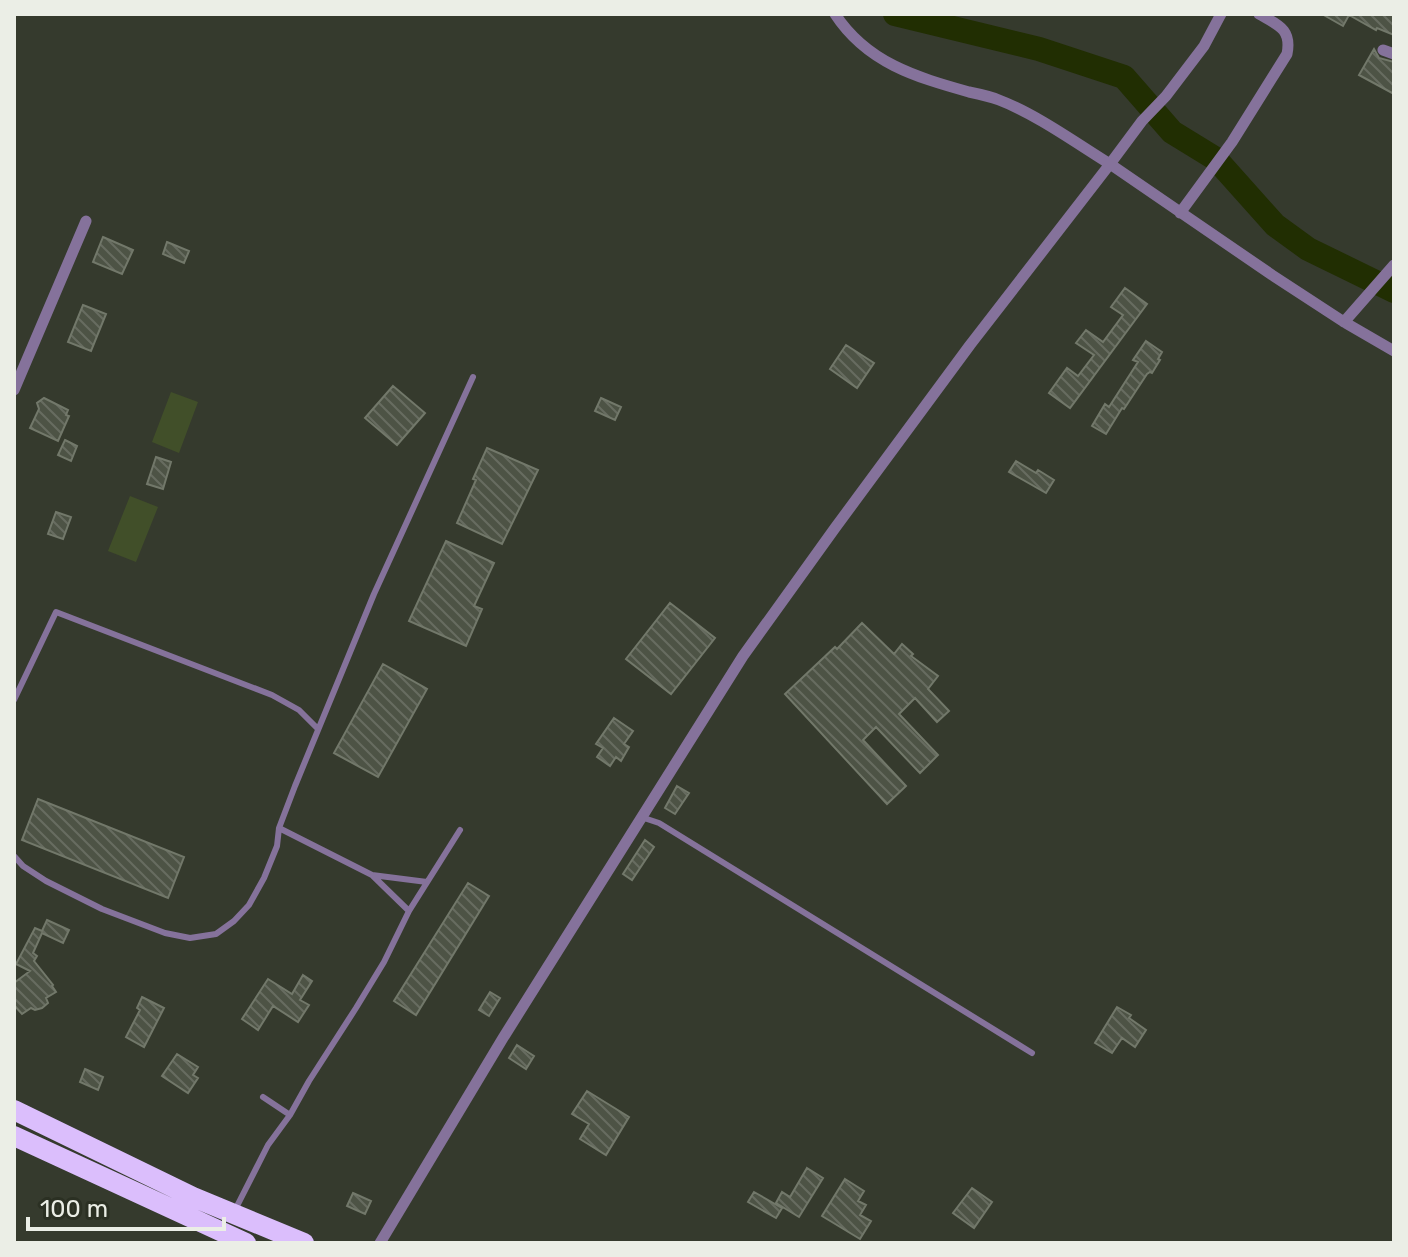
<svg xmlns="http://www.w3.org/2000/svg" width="1408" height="1257" font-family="Rubik,sans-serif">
  <defs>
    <pattern id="building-back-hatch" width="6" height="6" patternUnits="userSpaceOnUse" patternTransform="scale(2)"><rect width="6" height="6" fill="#4d5345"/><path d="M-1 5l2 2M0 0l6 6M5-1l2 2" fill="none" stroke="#676c60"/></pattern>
  </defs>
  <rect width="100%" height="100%" fill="#353a2d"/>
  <path fill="#414f29" d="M 171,392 L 198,402 L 179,453 L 152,442 Z
    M 130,496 L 158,507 L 136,562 L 108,551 Z"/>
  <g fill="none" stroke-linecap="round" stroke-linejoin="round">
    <path stroke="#212e02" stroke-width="24" d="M 895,14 L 1039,49 L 1124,77 L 1172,132 L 1216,159 L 1275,225 L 1308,249 L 1394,291"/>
  </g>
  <path fill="url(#building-back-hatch)" stroke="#72786a" stroke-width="2" d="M 1322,14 L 1394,14 L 1394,35 L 1377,28 L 1376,30 L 1349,15 L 1343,26 Z
    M 1374,49 L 1379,58 L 1394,62 L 1394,94 L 1359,75 Z
    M 103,237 L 133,250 L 122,274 L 93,262 Z
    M 167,242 L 189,251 L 184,263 L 163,254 Z
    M 1125,288 L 1147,304 L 1070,408 L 1049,393 L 1067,368 L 1078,376 L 1094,355 L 1076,343 L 1086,330 L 1103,342 L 1123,315 L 1111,307 Z
    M 83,305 L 106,314 L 91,351 L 68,342 Z
    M 1146,341 L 1162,352 L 1158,359 L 1160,360 L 1152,373 L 1150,372 L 1147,374 L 1124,409 L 1122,408 L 1106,434 L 1092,426 L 1105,404 L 1109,407 L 1138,362 L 1133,360 Z
    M 846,345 L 874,363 L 857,388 L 830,369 Z
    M 393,386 L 425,413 L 397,445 L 365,418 Z
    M 44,398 L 68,410 L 66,415 L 69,416 L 58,441 L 30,428 L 39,409 L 37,403 Z
    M 601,398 L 621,407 L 615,420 L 595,411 Z
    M 65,440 L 77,446 L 71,461 L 58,455 Z
    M 487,448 L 538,470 L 502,544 L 457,523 L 476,480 L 473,479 Z
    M 156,457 L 171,462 L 163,489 L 147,484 Z
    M 1016,461 L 1036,473 L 1038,470 L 1054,480 L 1046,493 L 1009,472 Z
    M 56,512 L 71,517 L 63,539 L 48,534 Z
    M 446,541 L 494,563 L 474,606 L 482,609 L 466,646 L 409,621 Z
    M 670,603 L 715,638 L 671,694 L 626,659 Z
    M 862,623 L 894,654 L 902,644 L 913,654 L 911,656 L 938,676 L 928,689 L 949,711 L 937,722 L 915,698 L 899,714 L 938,755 L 920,773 L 876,727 L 863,740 L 906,786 L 887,804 L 785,694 L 835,647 L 837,649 Z
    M 383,664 L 427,689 L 378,777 L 334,753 Z
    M 614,718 L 633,731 L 624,744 L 629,747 L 621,761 L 616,757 L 610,766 L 597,757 L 603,748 L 596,744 Z
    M 677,786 L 689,793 L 675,814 L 665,808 Z
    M 38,799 L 184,857 L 168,898 L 22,840 Z
    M 645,840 L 654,847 L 632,880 L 623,874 Z
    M 468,883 L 489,896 L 416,1015 L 394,1001 Z
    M 47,920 L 69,930 L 63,943 L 42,933 L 33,953 L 37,956 L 34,961 L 53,985 L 52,986 L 56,992 L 46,998 L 48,1003 L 42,1008 L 35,1010 L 31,1008 L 22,1014 L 14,1005 L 14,983 L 30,971 L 16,964 L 35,928 L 42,931 Z
    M 303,975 L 312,981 L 300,1000 L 309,1005 L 298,1022 L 273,1006 L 258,1030 L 242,1019 L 268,979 L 292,994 Z
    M 490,992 L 500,998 L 489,1016 L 479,1010 Z
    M 142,997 L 164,1008 L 144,1047 L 126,1037 L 140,1010 L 137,1008 Z
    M 1117,1007 L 1131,1015 L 1129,1018 L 1146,1030 L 1135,1047 L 1122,1038 L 1112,1053 L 1095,1043 Z
    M 517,1045 L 534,1056 L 526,1069 L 509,1058 Z
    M 177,1054 L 198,1067 L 193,1075 L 198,1078 L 188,1093 L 162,1076 Z
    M 85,1069 L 103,1077 L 98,1090 L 80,1082 Z
    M 587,1091 L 629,1117 L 606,1155 L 580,1139 L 589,1124 L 572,1114 Z
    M 807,1168 L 823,1178 L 799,1217 L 776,1203 L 782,1192 L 790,1197 Z
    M 845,1179 L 864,1191 L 858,1201 L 866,1205 L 860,1215 L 871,1221 L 860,1239 L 822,1216 Z
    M 972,1188 L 992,1202 L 974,1228 L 953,1213 Z
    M 754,1192 L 782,1208 L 776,1218 L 748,1202 Z
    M 353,1193 L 371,1201 L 365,1214 L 347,1206 Z"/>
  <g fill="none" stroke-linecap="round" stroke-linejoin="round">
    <path stroke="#85729b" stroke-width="6" d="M 14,700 L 56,612 L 272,695 L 299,710 L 318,729
      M 641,817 L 659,823 L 1032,1053
      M 279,828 L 372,875 L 409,911
      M 14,856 L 23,866 L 46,881 L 102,909 L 165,933 L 190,938 L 216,934 L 234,921 L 249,905 L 264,878 L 277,846 L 279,828 L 295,786 L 374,594 L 473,377
      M 372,875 L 427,882
      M 263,1097 L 290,1115
      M 235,1210 L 268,1145 L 290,1115 L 309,1081 L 356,1008 L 384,962 L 409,911 L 460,830"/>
    <path stroke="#85729b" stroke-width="11" d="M 835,14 C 867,63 916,77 969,92 C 979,94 989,96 999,100 C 1036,114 1076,143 1110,164 L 1142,121 L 1166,96 L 1204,46 L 1221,14
      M 1383,50 L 1394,54
      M 1180,213 L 1232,142 L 1287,54 C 1292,29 1278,25 1259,14
      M 1344,322 L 1394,265
      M 14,390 L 86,221
      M 380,1243 L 503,1038 L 743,656 L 835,528 L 970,345 L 1110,164 L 1272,275 L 1344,322 L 1394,351"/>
    <path stroke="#dbbefc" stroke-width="20" d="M 14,1110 L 193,1197 L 304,1243
      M 14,1136 L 246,1243"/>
  </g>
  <rect width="1408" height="1257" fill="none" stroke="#ebeee6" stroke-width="32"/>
  <path d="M28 1217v12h196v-12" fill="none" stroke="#ebeee6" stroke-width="4"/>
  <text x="40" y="1217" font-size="24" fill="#ebeee6" stroke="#2b3023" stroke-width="6" paint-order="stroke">100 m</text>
</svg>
